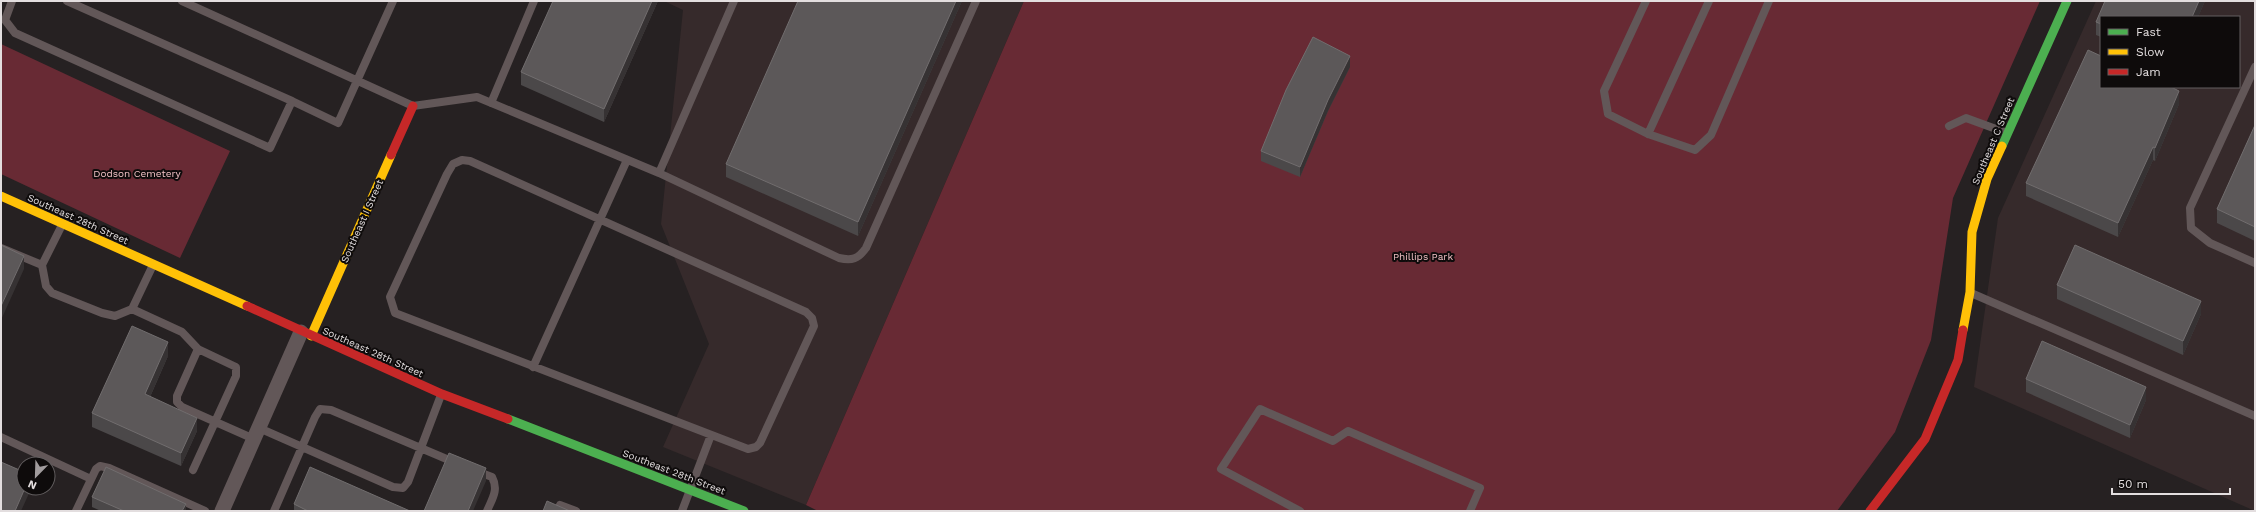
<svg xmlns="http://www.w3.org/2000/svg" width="2256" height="512" font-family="'Work Sans',sans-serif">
  <rect width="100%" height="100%" fill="#262122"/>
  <path fill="#362a2b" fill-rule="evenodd" d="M 664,1 L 1024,1 L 806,505 L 663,447 L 709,344 L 661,224 L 683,10 Z
    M 2096,1 L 2255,1 L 2255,511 L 1974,387 L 1998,218 ZM 2101,17 L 2239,17 L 2239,87 L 2101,87 Z"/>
  <path fill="#682a34" d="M 1024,1 L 2040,1 L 1953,198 L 1931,340 L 1895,432 L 1837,511 L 818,511 L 806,505 Z
    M 1,44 L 230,151 L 180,258 L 1,174 Z"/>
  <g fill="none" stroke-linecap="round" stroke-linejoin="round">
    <path stroke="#625758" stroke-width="8" d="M 12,1 L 5,20 L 15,33 L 270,148 L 292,101 L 338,123 L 393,1
      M 67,1 L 292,101
      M 182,1 L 413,106 L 477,97 L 659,173 L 734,1
      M 1646,1 L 1604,91 L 1608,114 L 1648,134 L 1695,150 L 1711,135 L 1769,1
      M 2255,67 L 2190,208 L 2191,228 L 2210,243 L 2255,263
      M 491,103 L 534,1
      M 1949,126 L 1966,118 L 2007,133
      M 1648,134 L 1709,1
      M 462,160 L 470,161 L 806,312 L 812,318 L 814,326 L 760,443 L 756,447 L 748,449 L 395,313 L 390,297 L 447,174 L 453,164 Z
      M 659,173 L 839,258 C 852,261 858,259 866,248 L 976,1
      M 62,225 L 42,265 L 46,286 L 52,293 L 102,313 L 115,316 L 132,309
      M 1,248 L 42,265
      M 153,265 L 132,309 L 182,332 L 198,349 L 177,396 L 177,402 L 182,407 L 254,439
      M 1971,293 L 2255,416
      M 533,367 L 627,160
      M 259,428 L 393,487 L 403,488 L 408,482 L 441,395
      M 1,437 L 91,479
      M 193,470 L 236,376 L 236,367 L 198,349
      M 476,471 L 492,477 C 499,490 492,499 487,511
      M 560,505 L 576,511
      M 76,511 L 96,469 L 100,466 L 109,468 L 205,511
      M 274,511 L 315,417 L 320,409 L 331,410 L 456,463
      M 682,511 L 711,435
      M 1300,511 L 1221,469 L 1260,409 L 1333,441 L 1348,431 L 1480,488 L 1470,511"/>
    <path stroke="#625758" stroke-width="15" d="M 222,511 L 301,332"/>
    <path stroke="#4caf50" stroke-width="9" d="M 2002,146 L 2067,1
      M 508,419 L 744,511"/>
    <path stroke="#ffc107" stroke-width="9" d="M 1,196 L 247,306
      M 1963,330 L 1970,292 L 1972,232 L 1987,179 L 2002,146
      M 311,336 L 391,155"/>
    <path stroke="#c62828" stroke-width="9" d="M 391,155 L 413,106
      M 247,306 L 442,394 L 508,419
      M 1870,511 L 1925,439 L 1958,360 L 1963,330"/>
  </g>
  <path fill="#4b4849" d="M 658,1 L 604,122 L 521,85 L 521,72 Z
    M 962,1 L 858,236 L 726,177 L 726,164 Z
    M 2105,1 L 2205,1 L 2198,17 L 2101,17 L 2101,37 L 2096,35 L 2096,22 Z
    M 1350,67 L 1328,111 L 1300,177 L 1261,161 L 1261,151 Z
    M 2179,104 L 2155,161 L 2153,160 L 2118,237 L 2026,196 L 2026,183 Z
    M 2255,125 L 2255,241 L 2217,223 L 2217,209 Z
    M 2057,285 L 2201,314 L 2183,355 L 2057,299 Z
    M 168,356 L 150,397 L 197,431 L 181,466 L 92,427 L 92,413 Z
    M 2026,379 L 2146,400 L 2130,438 L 2026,392 Z
    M 92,497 L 186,511 L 101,511 L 92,507 Z
    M 294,504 L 410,511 L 294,511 Z"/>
  <path fill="#363233" d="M 652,1 L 658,1 L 604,122 L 604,109 Z
    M 956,1 L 962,1 L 858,236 L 858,222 Z
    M 2199,1 L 2205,1 L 2198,17 L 2192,17 Z
    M 1350,56 L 1350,67 L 1328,111 L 1300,177 L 1300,167 L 1328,100 Z
    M 2179,91 L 2179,104 L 2155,161 L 2155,148 Z
    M 2153,147 L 2153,160 L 2118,237 L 2118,223 Z
    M 24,256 L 24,269 L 1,320 L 1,306 Z
    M 2201,301 L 2201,314 L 2183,355 L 2183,341 Z
    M 168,342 L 168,356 L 145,408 L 145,394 Z
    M 2146,387 L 2146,400 L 2130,438 L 2130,425 Z
    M 197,418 L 197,431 L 181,466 L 181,453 Z
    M 486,468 L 486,481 L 473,511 L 468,511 Z
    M 25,488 L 31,488 L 31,489 L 21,511 L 15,511 Z
    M 186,504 L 186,511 L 182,511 Z"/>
  <path fill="#5c5859" stroke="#716d6e" d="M 553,1 L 652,1 L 604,109 L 521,72 Z
    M 798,1 L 956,1 L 858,222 L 726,164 Z
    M 2105,1 L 2199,1 L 2192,17 L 2101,17 L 2101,24 L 2096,22 Z
    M 1313,37 L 1350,56 L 1328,100 L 1300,167 L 1261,151 L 1286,90 Z
    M 2088,50 L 2101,56 L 2101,87 L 2171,87 L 2179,91 L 2155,148 L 2153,147 L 2118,223 L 2026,183 Z
    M 2255,125 L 2255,227 L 2217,209 Z
    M 1,245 L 24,256 L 1,306 Z
    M 2075,245 L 2201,301 L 2183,341 L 2057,285 Z
    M 132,326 L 168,342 L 145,394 L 197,418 L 181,453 L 92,413 Z
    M 2042,341 L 2146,387 L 2130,425 L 2026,379 Z
    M 449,453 L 486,468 L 468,511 L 424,511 Z
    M 1,462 L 24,472 L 24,488 L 25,488 L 15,511 L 1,511 Z
    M 106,467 L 186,504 L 182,511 L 124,511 L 92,497 Z
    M 310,467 L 410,511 L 308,511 L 294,504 Z
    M 547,501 L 570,511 L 543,511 Z"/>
  <g text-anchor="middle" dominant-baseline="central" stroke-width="4" stroke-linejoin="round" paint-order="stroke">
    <g font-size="10" fill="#e3dedf" stroke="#0e0b0b">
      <text transform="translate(1993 141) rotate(-67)">Southeast C Street</text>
      <text transform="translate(78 219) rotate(24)">Southeast 28th Street</text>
      <text transform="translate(362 221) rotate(-66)">Southeast I Street</text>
      <text transform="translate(373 352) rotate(24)">Southeast 28th Street</text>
      <text transform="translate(674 472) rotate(21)">Southeast 28th Street</text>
    </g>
    <g font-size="10" fill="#f2c1c5" stroke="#0e0b0b">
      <text x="137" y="173">Dodson Cemetery</text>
      <text x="1423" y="256">Phillips Park</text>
    </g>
  </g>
  <rect width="2256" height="512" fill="none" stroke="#e3dedf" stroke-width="4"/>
  <rect x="2100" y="16" width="140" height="72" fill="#0e0b0b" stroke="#635f60"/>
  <rect x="2108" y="29" width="20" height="6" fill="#4caf50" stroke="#635f60"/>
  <text x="2136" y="36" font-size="12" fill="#e3dedf">Fast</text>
  <rect x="2108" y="49" width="20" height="6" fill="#ffc107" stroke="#635f60"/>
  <text x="2136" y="56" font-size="12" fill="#e3dedf">Slow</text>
  <rect x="2108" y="69" width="20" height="6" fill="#c62828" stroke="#635f60"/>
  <text x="2136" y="76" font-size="12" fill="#e3dedf">Jam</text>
  <g transform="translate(36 476) rotate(203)"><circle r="19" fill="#0e0b0b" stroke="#635f60"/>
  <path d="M0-3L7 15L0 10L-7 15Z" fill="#a19c9d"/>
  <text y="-6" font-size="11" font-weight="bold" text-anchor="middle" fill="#e3dedf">N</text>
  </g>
  <path d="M2112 488v6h118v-6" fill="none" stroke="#e3dedf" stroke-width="2"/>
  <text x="2118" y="488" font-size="12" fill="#e3dedf" stroke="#0e0b0b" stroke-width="3" paint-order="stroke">50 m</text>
</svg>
